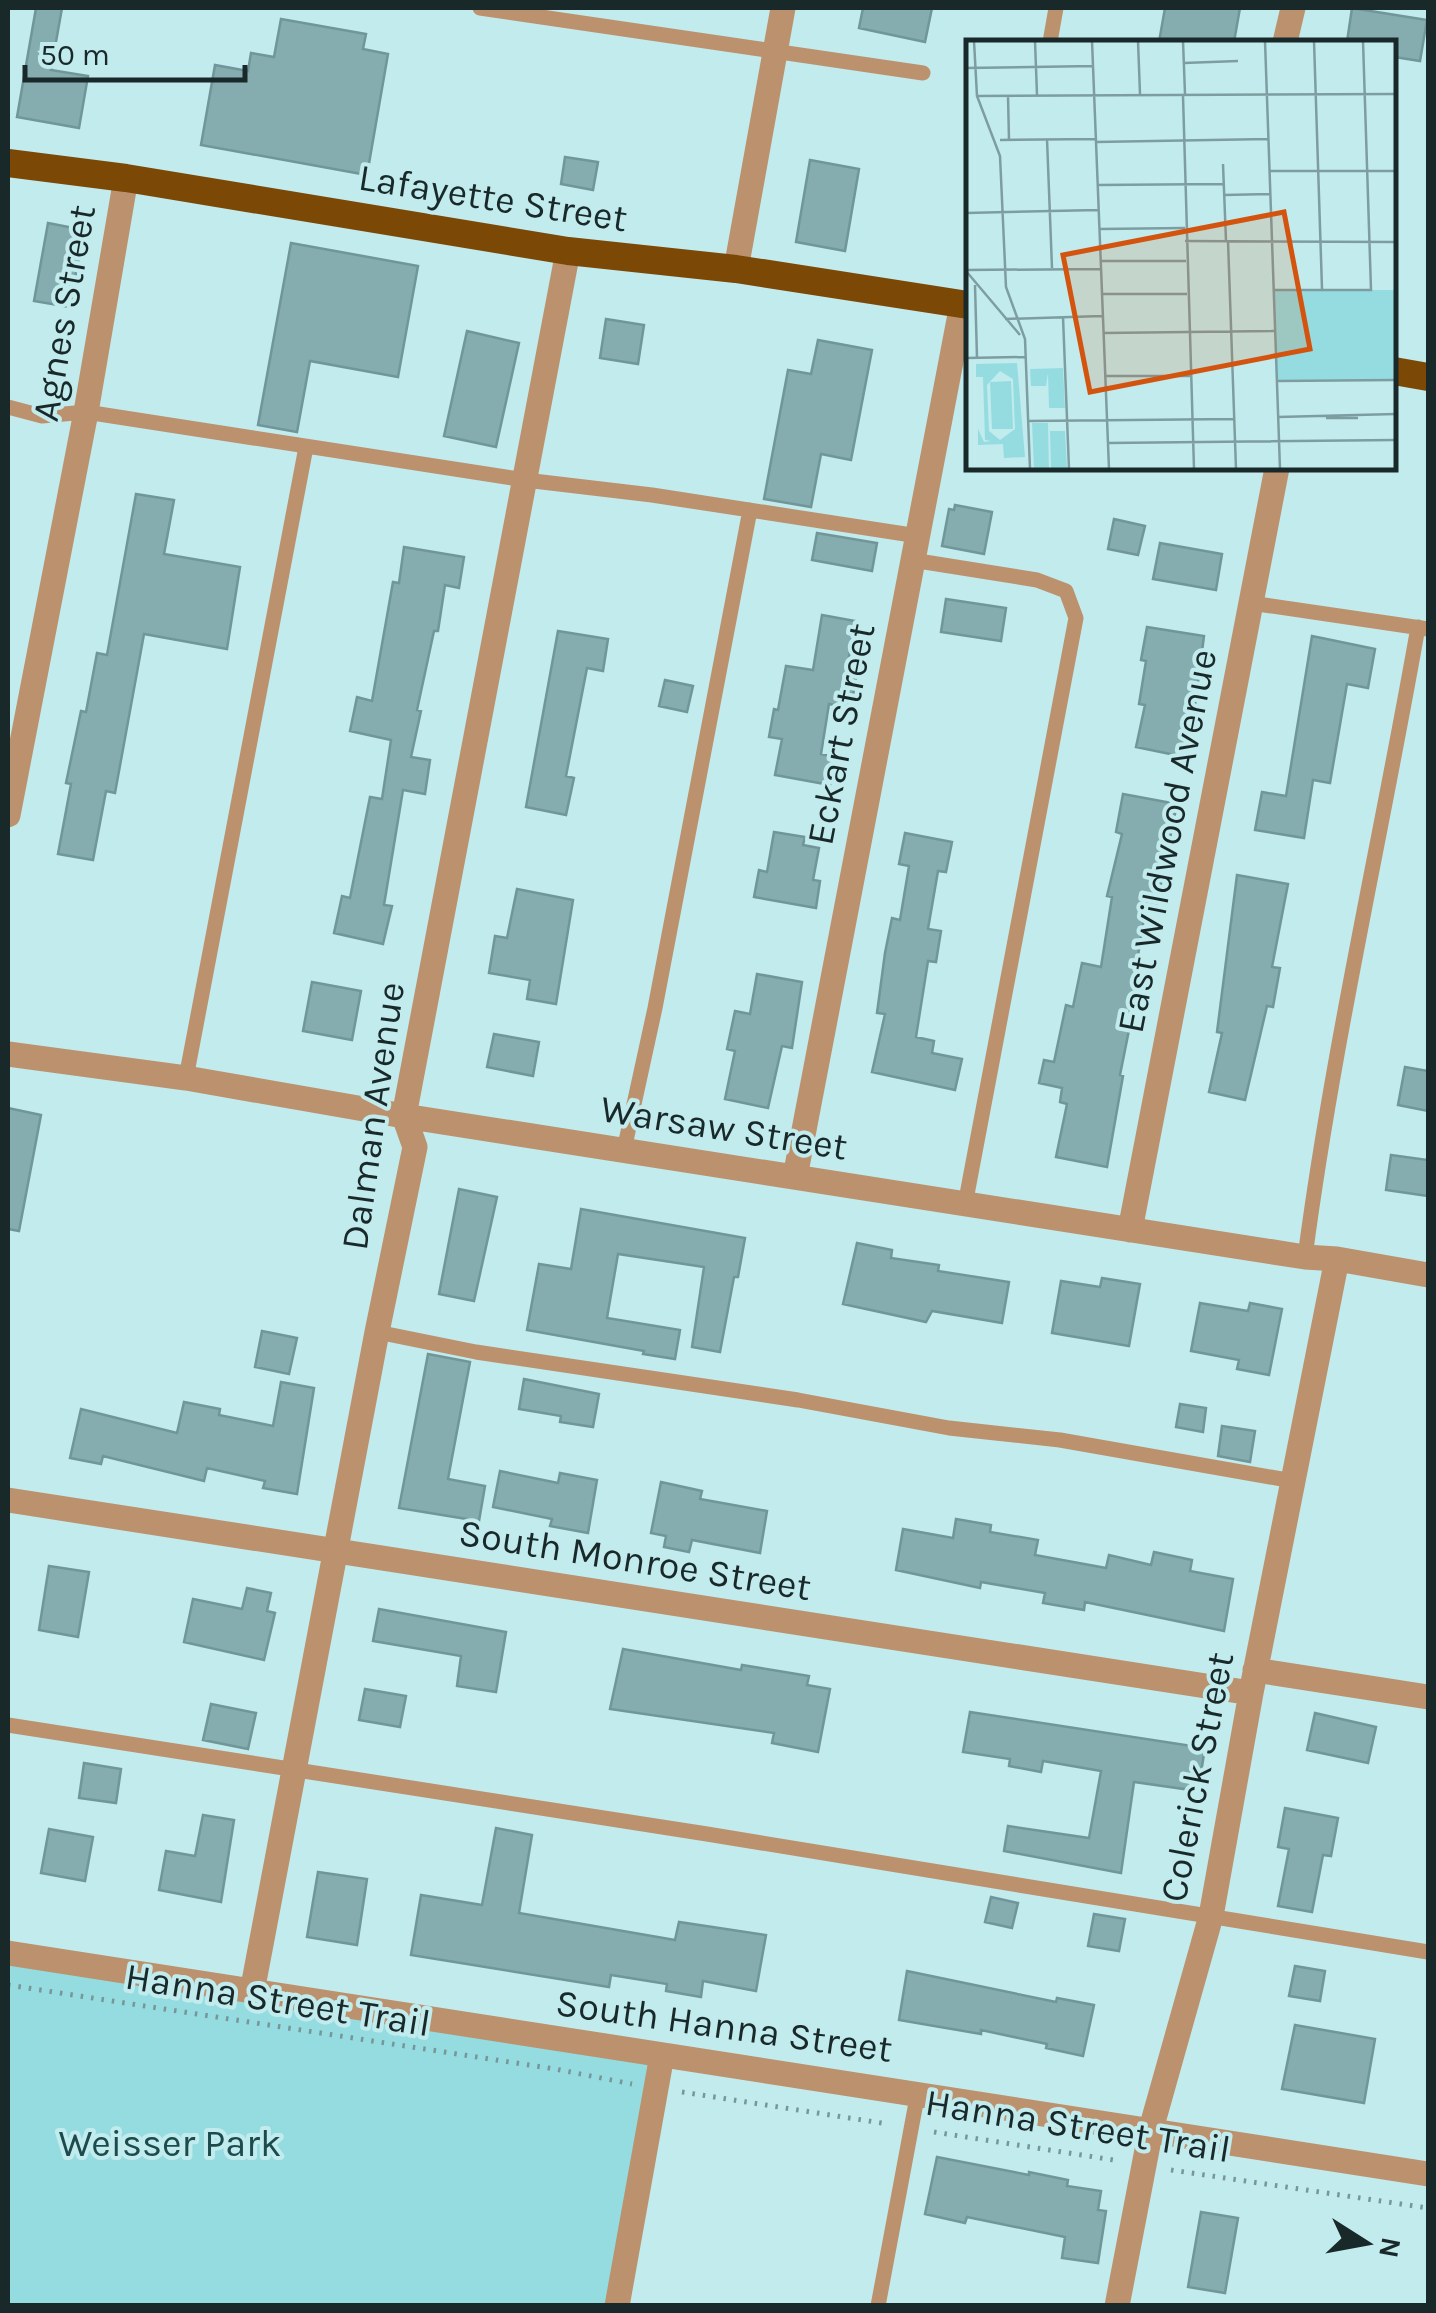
<svg xmlns="http://www.w3.org/2000/svg" width="1436" height="2313" font-family="Karla,sans-serif">
  <rect width="100%" height="100%" fill="#c2ebee"/>
  <path fill="#95dce1" d="M 8,1953 L 662,2055 L 617,2305 L 8,2305 Z"/>
  <path fill="#85acaf" stroke="#709699" stroke-width="2.5" d="M 36,8 L 62,8 L 51,70 L 88,76 L 79,128 L 17,117 Z
    M 863,8 L 932,8 L 925,42 L 859,28 Z
    M 1165,8 L 1240,8 L 1234,42 L 1159,42 Z
    M 1352,8 L 1427,20 L 1420,61 L 1394,57 L 1394,42 L 1347,42 Z
    M 281,19 L 366,34 L 363,49 L 388,54 L 367,175 L 201,145 L 215,65 L 248,71 L 251,53 L 274,57 Z
    M 565,157 L 598,162 L 593,190 L 561,184 Z
    M 810,160 L 859,169 L 845,251 L 796,242 Z
    M 48,223 L 84,230 L 70,307 L 34,301 Z
    M 291,243 L 418,266 L 398,377 L 310,361 L 297,432 L 258,425 Z
    M 606,319 L 644,325 L 638,364 L 600,358 Z
    M 467,331 L 519,343 L 496,447 L 444,436 Z
    M 818,340 L 872,350 L 851,460 L 821,454 L 811,507 L 764,499 L 788,370 L 811,374 Z
    M 136,494 L 174,500 L 164,554 L 240,567 L 227,649 L 144,634 L 115,793 L 106,791 L 93,860 L 58,854 L 71,784 L 66,783 L 81,711 L 86,712 L 97,653 L 107,655 Z
    M 955,505 L 992,512 L 984,554 L 942,546 L 949,509 L 954,510 Z
    M 1114,519 L 1145,526 L 1138,555 L 1108,549 Z
    M 817,533 L 877,543 L 872,571 L 812,560 Z
    M 1160,543 L 1222,554 L 1216,590 L 1153,579 Z
    M 404,547 L 464,557 L 459,588 L 445,585 L 438,631 L 434,631 L 417,710 L 421,711 L 411,757 L 430,760 L 425,794 L 403,790 L 384,905 L 392,906 L 383,944 L 334,933 L 342,896 L 350,898 L 370,797 L 382,799 L 391,740 L 350,731 L 357,697 L 372,701 L 393,582 L 399,583 Z
    M 946,599 L 1006,608 L 1001,641 L 941,632 Z
    M 822,615 L 855,621 L 846,675 L 856,677 L 851,708 L 829,704 L 821,754 L 835,757 L 830,785 L 775,775 L 782,739 L 769,737 L 774,709 L 778,710 L 786,666 L 813,670 Z
    M 1147,627 L 1204,636 L 1194,713 L 1190,713 L 1180,756 L 1136,747 L 1145,705 L 1139,704 L 1146,661 L 1141,660 Z
    M 558,631 L 608,639 L 603,671 L 587,668 L 566,776 L 574,778 L 566,815 L 526,807 Z
    M 1312,636 L 1375,649 L 1368,688 L 1347,684 L 1330,783 L 1313,780 L 1304,838 L 1255,830 L 1262,792 L 1286,796 Z
    M 665,680 L 693,686 L 687,712 L 659,706 Z
    M 1123,794 L 1177,804 L 1156,908 L 1146,906 L 1135,974 L 1140,975 L 1120,1075 L 1123,1076 L 1107,1167 L 1056,1157 L 1067,1104 L 1060,1102 L 1062,1088 L 1039,1083 L 1044,1060 L 1054,1062 L 1066,1005 L 1073,1007 L 1082,963 L 1101,967 L 1112,897 L 1107,896 L 1122,834 L 1116,832 Z
    M 774,832 L 805,837 L 803,845 L 819,848 L 813,880 L 820,881 L 816,908 L 754,897 L 759,870 L 767,872 Z
    M 905,833 L 952,842 L 946,872 L 938,871 L 928,929 L 941,931 L 936,962 L 928,961 L 916,1037 L 934,1041 L 932,1053 L 962,1059 L 955,1090 L 872,1072 L 885,1014 L 877,1013 L 885,953 L 892,918 L 900,920 L 909,866 L 899,864 Z
    M 1237,875 L 1288,884 L 1272,967 L 1280,968 L 1273,1007 L 1267,1006 L 1245,1100 L 1209,1092 L 1222,1033 L 1217,1032 Z
    M 517,889 L 573,900 L 556,1004 L 527,999 L 530,980 L 489,973 L 495,936 L 507,938 Z
    M 757,974 L 802,982 L 792,1048 L 782,1046 L 768,1108 L 725,1099 L 735,1051 L 727,1049 L 735,1011 L 750,1014 Z
    M 312,982 L 361,991 L 352,1040 L 303,1031 Z
    M 494,1034 L 539,1042 L 533,1076 L 487,1067 Z
    M 1405,1067 L 1428,1071 L 1428,1111 L 1398,1105 Z
    M 8,1108 L 41,1115 L 19,1231 L 8,1229 Z
    M 1391,1155 L 1428,1160 L 1428,1196 L 1386,1190 Z
    M 459,1189 L 497,1197 L 474,1301 L 439,1294 Z
    M 581,1209 L 745,1238 L 738,1277 L 734,1277 L 720,1352 L 692,1347 L 704,1267 L 618,1254 L 607,1318 L 680,1330 L 675,1359 L 643,1354 L 644,1351 L 527,1330 L 539,1264 L 571,1269 Z
    M 857,1243 L 892,1250 L 891,1258 L 939,1265 L 938,1271 L 1009,1282 L 1002,1323 L 932,1311 L 926,1322 L 843,1304 Z
    M 1102,1278 L 1140,1284 L 1129,1346 L 1052,1333 L 1061,1281 L 1100,1287 Z
    M 1200,1303 L 1248,1311 L 1250,1303 L 1282,1309 L 1269,1375 L 1237,1369 L 1239,1360 L 1191,1351 Z
    M 262,1331 L 297,1338 L 289,1374 L 255,1367 Z
    M 428,1354 L 470,1362 L 448,1479 L 485,1486 L 479,1521 L 399,1508 Z
    M 524,1379 L 599,1394 L 593,1427 L 560,1422 L 561,1416 L 519,1409 Z
    M 281,1382 L 314,1388 L 297,1494 L 263,1488 L 265,1481 L 207,1468 L 204,1481 L 103,1456 L 101,1464 L 70,1458 L 81,1409 L 177,1433 L 184,1402 L 220,1409 L 219,1415 L 273,1426 Z
    M 1180,1404 L 1206,1408 L 1203,1432 L 1176,1427 Z
    M 1222,1426 L 1255,1431 L 1250,1462 L 1218,1456 Z
    M 500,1471 L 558,1483 L 560,1473 L 597,1480 L 588,1533 L 550,1526 L 552,1519 L 493,1507 Z
    M 661,1482 L 702,1491 L 700,1499 L 767,1511 L 760,1553 L 692,1540 L 689,1552 L 664,1547 L 666,1536 L 651,1533 Z
    M 956,1519 L 991,1525 L 990,1532 L 1038,1540 L 1035,1555 L 1106,1568 L 1109,1555 L 1151,1565 L 1154,1552 L 1192,1560 L 1190,1571 L 1233,1579 L 1224,1631 L 1085,1602 L 1084,1610 L 1043,1603 L 1045,1593 L 981,1582 L 980,1588 L 896,1570 L 903,1529 L 953,1538 Z
    M 49,1566 L 89,1572 L 78,1637 L 39,1630 Z
    M 247,1588 L 271,1593 L 267,1611 L 275,1613 L 264,1660 L 184,1642 L 193,1599 L 242,1609 Z
    M 379,1609 L 506,1632 L 496,1692 L 457,1686 L 461,1656 L 373,1641 Z
    M 623,1649 L 741,1670 L 742,1665 L 809,1676 L 807,1685 L 830,1689 L 818,1752 L 772,1743 L 774,1733 L 610,1709 Z
    M 365,1689 L 406,1696 L 400,1727 L 359,1720 Z
    M 211,1704 L 256,1713 L 248,1749 L 203,1740 Z
    M 970,1712 L 1205,1748 L 1198,1791 L 1134,1782 L 1121,1873 L 1004,1851 L 1008,1826 L 1089,1838 L 1101,1771 L 1043,1761 L 1041,1772 L 1009,1766 L 1010,1759 L 963,1752 Z
    M 1315,1713 L 1376,1727 L 1368,1763 L 1307,1750 Z
    M 84,1763 L 121,1769 L 116,1803 L 79,1798 Z
    M 1285,1808 L 1338,1818 L 1331,1856 L 1323,1855 L 1312,1912 L 1278,1906 L 1289,1849 L 1278,1847 Z
    M 203,1815 L 234,1820 L 221,1902 L 159,1890 L 166,1851 L 195,1856 Z
    M 496,1828 L 532,1835 L 519,1913 L 675,1940 L 679,1922 L 766,1935 L 756,1991 L 703,1981 L 701,1997 L 666,1991 L 667,1984 L 611,1975 L 609,1987 L 411,1955 L 421,1895 L 482,1905 Z
    M 49,1829 L 93,1837 L 85,1881 L 41,1873 Z
    M 318,1872 L 367,1879 L 357,1945 L 307,1937 Z
    M 991,1897 L 1018,1903 L 1012,1928 L 985,1922 Z
    M 1094,1914 L 1125,1919 L 1119,1951 L 1088,1946 Z
    M 1295,1966 L 1325,1971 L 1320,2001 L 1289,1996 Z
    M 907,1971 L 1056,2002 L 1057,1998 L 1094,2005 L 1083,2056 L 1046,2048 L 1047,2044 L 981,2030 L 981,2034 L 899,2020 Z
    M 1295,2025 L 1375,2039 L 1364,2103 L 1282,2089 Z
    M 937,2157 L 1029,2175 L 1029,2172 L 1068,2180 L 1067,2186 L 1101,2191 L 1098,2210 L 1106,2211 L 1098,2263 L 1062,2258 L 1065,2237 L 967,2217 L 965,2223 L 925,2214 Z
    M 1201,2212 L 1238,2218 L 1225,2293 L 1188,2287 Z"/>
  <g fill="none" stroke-linecap="round" stroke-linejoin="round">
    <path stroke="#789698" stroke-width="5" stroke-dasharray="2.5 8" stroke-linecap="butt" d="M 8,1985 L 555,2069 L 632,2084
      M 682,2092 L 888,2124
      M 934,2132 L 1120,2161
      M 1171,2170 L 1428,2208"/>
    <path stroke="#bb926d" stroke-width="15" d="M 480,8 L 923,73
      M 1050,42 L 1056,8
      M 8,407 L 42,416 L 86,412 L 525,480 L 652,495 L 918,536
      M 912,560 L 1037,580 L 1066,591 L 1076,618 L 965,1205
      M 1251,603 L 1428,629
      M 186,1078 L 306,447
      M 624,1150 L 655,1008 L 750,510
      M 1305,1257 C 1333,1045 1381,838 1418,627
      M 377,1332 L 476,1352 L 798,1400 L 949,1428 L 1060,1440 L 1293,1481
      M 8,1725 L 707,1834 L 1428,1952
      M 878,2306 L 918,2092"/>
    <path stroke="#bb926d" stroke-width="25" d="M 1285,42 L 1293,8
      M 736,269 L 783,8
      M 8,815 L 86,412 L 126,178
      M 8,1054 L 186,1078 L 404,1116 L 1305,1257 L 1337,1259 L 1428,1275
      M 795,1177 L 962,304
      M 1130,1230 L 1277,468
      M 8,1500 L 1251,1693
      M 1255,1670 L 1428,1697
      M 8,1953 L 1428,2174
      M 252,1992 L 377,1332 L 415,1147 L 404,1116 L 568,251
      M 617,2306 L 662,2055
      M 1117,2306 L 1151,2129 L 1211,1916 L 1251,1693 L 1337,1259"/>
    <path stroke="#7c4806" stroke-width="28" d="M 8,163 L 126,178 L 568,251 L 736,269 L 968,305
      M 1394,371 L 1428,377"/>
  </g>
  <g text-anchor="middle" dominant-baseline="central" stroke-width="8" stroke-linejoin="round" paint-order="stroke">
    <g font-size="38" fill="#19292a" stroke="#c2ebee">
      <text transform="translate(493 198) rotate(9)">Lafayette Street</text>
      <text transform="translate(64 313) rotate(-80)">Agnes Street</text>
      <text transform="translate(841 734) rotate(-79)">Eckart Street</text>
      <text transform="translate(1167 841) rotate(-79)">East Wildwood Avenue</text>
      <text transform="translate(373 1116) rotate(-82)">Dalman Avenue</text>
      <text transform="translate(724 1128) rotate(9)">Warsaw Street</text>
      <text transform="translate(635 1560) rotate(9)">South Monroe Street</text>
      <text transform="translate(1197 1777) rotate(-79)">Colerick Street</text>
      <text transform="translate(278 2000) rotate(9)">Hanna Street Trail</text>
      <text transform="translate(724 2026) rotate(8)">South Hanna Street</text>
      <text transform="translate(1078 2126) rotate(9)">Hanna Street Trail</text>
    </g>
    <g font-size="38" fill="#1c4b4e" stroke="#c2ebee">
      <text x="170" y="2143">Weisser Park</text>
    </g>
  </g>
  <g transform="translate(966 40)">
    <rect width="430" height="430" fill="#c2ebee"/>
    <path d="M 307,250 L 430,250 L 430,340 L 311,341 ZM 51,323 L 59,417 L 38,418 L 37,404 L 12,405 L 12,389 L 18,402 L 25,401 L 19,400 L 17,337 L 10,337 L 10,324 ZM 34,331 L 47,339 L 49,389 L 34,400 L 23,391 L 21,345 ZM 97,328 L 99,368 L 83,368 L 82,333 L 80,346 L 65,346 L 64,329 ZM 45,341 L 47,389 L 26,389 L 24,342 ZM 66,383 L 82,383 L 83,429 L 68,429 ZM 84,391 L 99,391 L 101,429 L 85,429 Z" fill="#95dce1" fill-rule="evenodd"/>
    <path fill="none" stroke="#7e9da0" stroke-width="2.5" d="M 8,1 L 11,56 L 34,116 L 40,247 L 59,299 L 64,429M 69,1 L 71,55M 126,1 L 143,429M 172,1 L 174,54M 217,1 L 219,54M 299,1 L 314,429M 348,1 L 356,249M 218,23 L 272,21M 0,28 L 127,26M 11,56 L 430,54M 42,56 L 43,100M 217,56 L 228,429M 81,99 L 86,228M 34,100 L 129,99M 130,102 L 302,99M 257,124 L 260,201M 303,131 L 430,131M 132,145 L 257,144M 258,155 L 304,154M 0,173 L 132,170M 134,189 L 219,188M 219,201 L 430,202M 262,201 L 270,429M 136,221 L 220,221M 0,230 L 134,229M 0,231 L 54,295M 9,245 L 11,318M 307,250 L 405,250 L 397,1M 136,254 L 221,254M 97,277 L 103,429M 39,279 L 136,276M 138,293 L 309,291M 0,318 L 59,317M 139,336 L 224,336M 311,341 L 430,340M 312,377 L 430,374M 360,378 L 392,378M 63,381 L 268,379M 142,403 L 430,400"/>
    <path fill="#d3540f" fill-opacity="0.15" stroke="#d3540f" stroke-width="5" d="M 318,172 L 344,309 L 124,352 L 97,215 Z"/>
    <rect width="430" height="430" fill="none" stroke="#19292a" stroke-width="5"/>
  </g>
  <rect width="1436" height="2313" fill="none" stroke="#19292a" stroke-width="20"/>
  <g transform="translate(1366 2243) rotate(101)" stroke="#c2ebee" stroke-width="8" paint-order="stroke">
  <path d="M0-8L18 38L0 25L-18 38Z" fill="#19292a"/>
  <text y="-15" font-size="28" font-weight="bold" text-anchor="middle" fill="#19292a">N</text>
  </g>
  <path d="M25 65v15h220v-15" fill="none" stroke="#19292a" stroke-width="5"/>
  <text x="40" y="65" font-size="30" fill="#19292a" stroke="#c2ebee" stroke-width="8" paint-order="stroke">50 m</text>
</svg>
